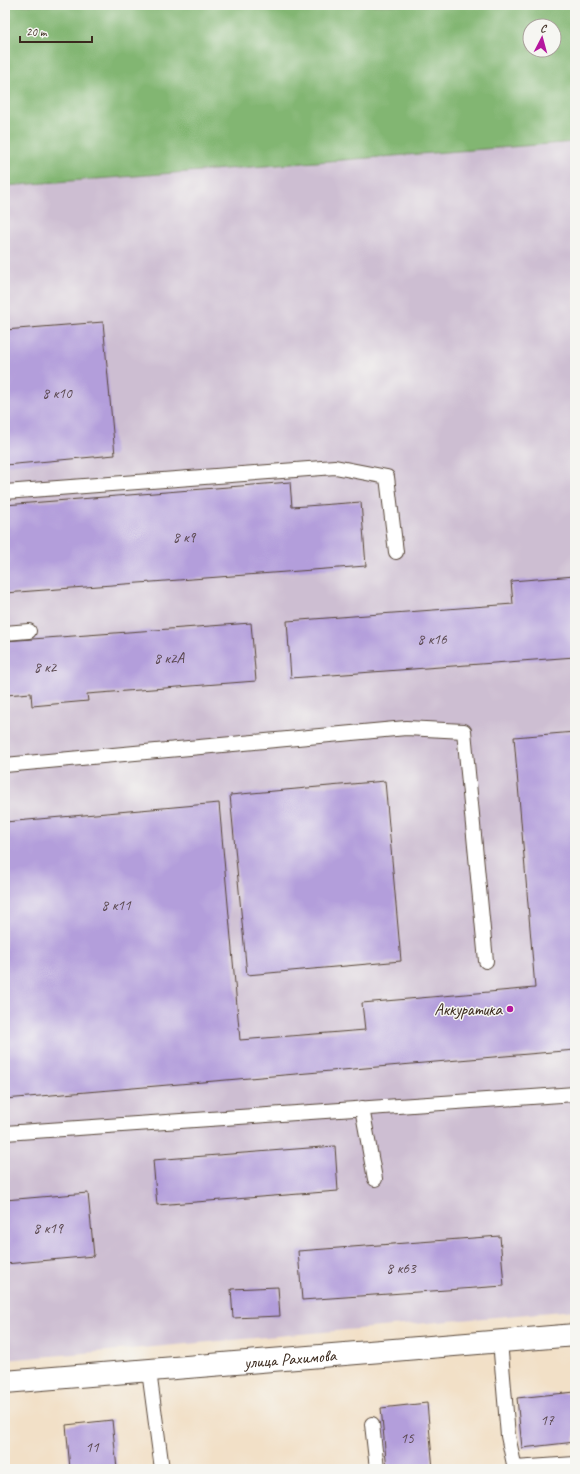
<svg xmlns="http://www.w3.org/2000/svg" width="580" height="1474" font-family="Caveat,sans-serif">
  <rect width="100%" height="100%" fill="#f6f6f2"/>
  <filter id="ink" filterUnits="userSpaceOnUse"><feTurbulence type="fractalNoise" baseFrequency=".025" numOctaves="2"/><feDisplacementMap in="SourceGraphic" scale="8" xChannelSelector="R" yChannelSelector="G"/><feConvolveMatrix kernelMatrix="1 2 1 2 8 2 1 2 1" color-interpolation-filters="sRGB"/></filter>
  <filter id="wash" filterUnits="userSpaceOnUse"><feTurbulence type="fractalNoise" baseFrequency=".012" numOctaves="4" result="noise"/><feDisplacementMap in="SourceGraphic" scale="16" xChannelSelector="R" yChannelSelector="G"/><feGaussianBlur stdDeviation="0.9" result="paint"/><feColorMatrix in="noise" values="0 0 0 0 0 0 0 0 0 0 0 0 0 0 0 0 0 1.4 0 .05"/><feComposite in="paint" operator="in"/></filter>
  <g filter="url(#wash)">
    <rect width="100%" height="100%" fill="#f2e0c7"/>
    <path fill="#cdbed2" d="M 575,142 L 575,1310 L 5,1360 L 5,186 Z"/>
    <path fill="#82b672" stroke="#5e7048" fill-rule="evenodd" d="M 5,5 L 575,5 L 575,142 L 5,186 ZM 530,26 L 554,26 L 554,50 L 530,50 Z"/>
    <g id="blocks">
      <path fill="#b39edb" d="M 103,322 L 115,455 L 5,465 L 5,330 Z
        M 290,482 L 292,507 L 361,502 L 366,566 L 5,593 L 5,505 Z
        M 575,576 L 575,657 L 291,678 L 287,621 L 513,604 L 511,581 Z
        M 251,623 L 256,681 L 87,694 L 88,701 L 32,706 L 31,693 L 6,695 L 7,710 L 5,710 L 5,641 Z
        M 575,732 L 575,1050 L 5,1099 L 5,822 L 219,803 L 240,1040 L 365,1030 L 362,1003 L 535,988 L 514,737 Z
        M 385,781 L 401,961 L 247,975 L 230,795 Z
        M 335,1146 L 338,1191 L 157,1205 L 153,1160 Z
        M 88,1193 L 94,1256 L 5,1264 L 5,1200 Z
        M 500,1236 L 504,1286 L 302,1300 L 298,1251 Z
        M 278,1287 L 280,1316 L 233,1318 L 231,1289 Z
        M 575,1392 L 575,1442 L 522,1448 L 517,1398 Z
        M 427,1403 L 433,1469 L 387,1469 L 381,1408 Z
        M 112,1420 L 117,1469 L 70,1469 L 66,1425 Z"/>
    </g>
  </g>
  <g filter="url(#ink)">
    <use href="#blocks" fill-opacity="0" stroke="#564537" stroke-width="1"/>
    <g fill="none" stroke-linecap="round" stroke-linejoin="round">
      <defs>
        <path id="service" d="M 5,492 L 335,467 L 387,477 L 396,552
          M 5,633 L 29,631
          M 5,765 L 406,728 L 464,731 L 486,961
          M 362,1108 L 375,1179
          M 5,1133 L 575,1094
          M 500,1341 L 508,1436 L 515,1469
          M 149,1371 L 162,1469
          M 372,1424 L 377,1469
          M 515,1468 L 575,1464"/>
        <g id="minor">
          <path id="s1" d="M 5,1382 L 575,1335"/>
        </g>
      </defs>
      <use href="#service" stroke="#564537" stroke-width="16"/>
      <use href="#minor" stroke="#564537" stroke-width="24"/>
      <use href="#service" stroke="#fff" stroke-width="14"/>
      <use href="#minor" stroke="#fff" stroke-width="22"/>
    </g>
  </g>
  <circle fill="#b5179e" stroke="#f6f6f2" stroke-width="1.5" cx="510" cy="1009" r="4"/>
  <g text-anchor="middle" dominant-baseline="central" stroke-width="3" stroke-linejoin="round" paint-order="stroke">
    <g font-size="15" fill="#59474d">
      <text x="57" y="393">8 к10</text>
      <text x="184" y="537">8 к9</text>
      <text x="432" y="639">8 к16</text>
      <text x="169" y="658">8 к2А</text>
      <text x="45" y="667">8 к2</text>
      <text x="116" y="905">8 к11</text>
      <text x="48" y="1228">8 к19</text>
      <text x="401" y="1268">8 к63</text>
      <text x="547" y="1420">17</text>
      <text x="407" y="1438">15</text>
      <text x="92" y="1447">11</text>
    </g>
    <g font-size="17" fill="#3b2a1e" stroke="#f6f6f2" text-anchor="end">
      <text x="502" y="1009">Аккуратика</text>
    </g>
    <g font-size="17" fill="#3b2a1e" stroke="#f6f6f2">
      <text stroke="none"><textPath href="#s1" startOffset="286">улица Рахимова</textPath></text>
    </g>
  </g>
  <rect width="580" height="1474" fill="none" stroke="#f6f6f2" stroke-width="20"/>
  <g transform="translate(542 38) rotate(6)"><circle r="19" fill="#f6f6f2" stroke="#aba49d"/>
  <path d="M0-3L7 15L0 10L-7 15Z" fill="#b5179e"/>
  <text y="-6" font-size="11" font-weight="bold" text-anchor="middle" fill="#3b2a1e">С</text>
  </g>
  <path d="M20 36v6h72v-6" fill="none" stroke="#3b2a1e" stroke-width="2"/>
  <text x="26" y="36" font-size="12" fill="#3b2a1e" stroke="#f6f6f2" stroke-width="3" paint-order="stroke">20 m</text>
</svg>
